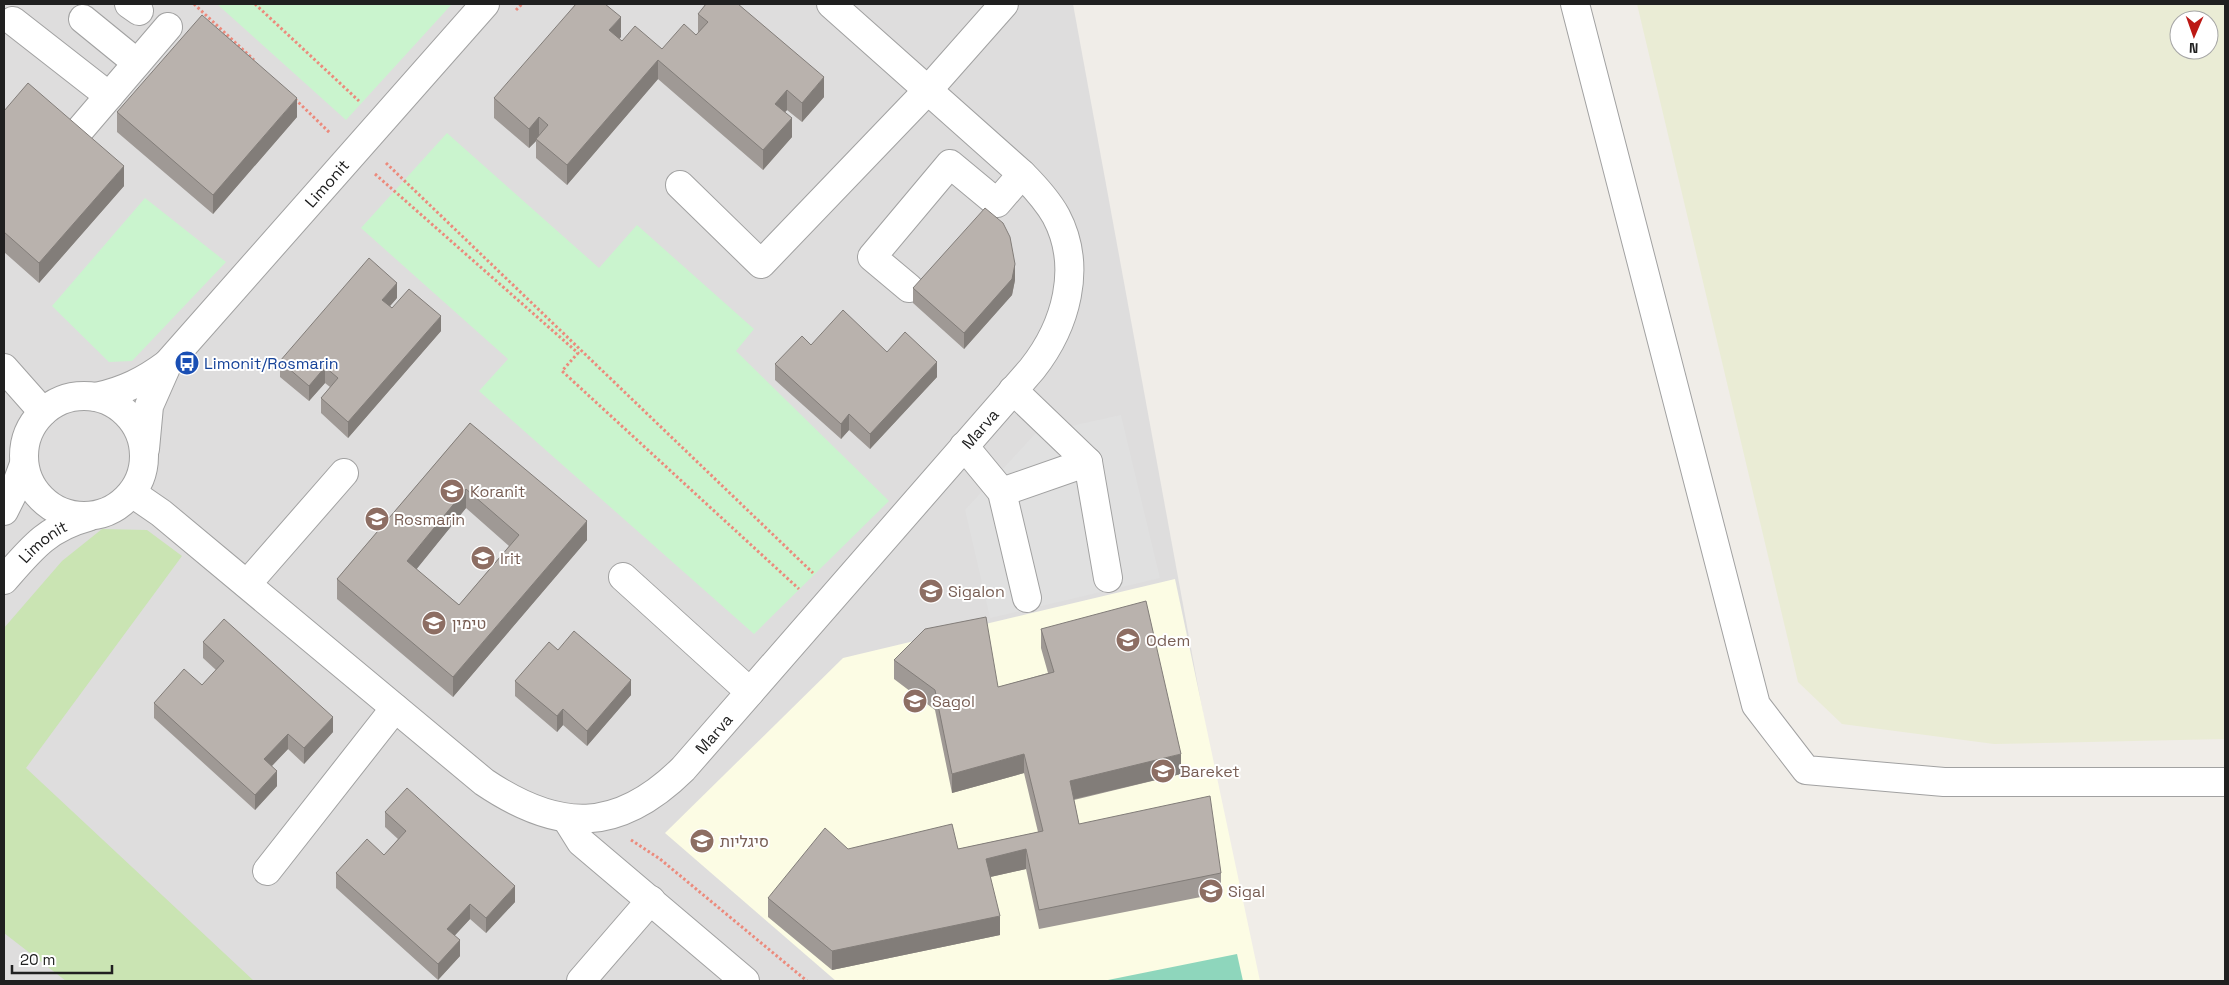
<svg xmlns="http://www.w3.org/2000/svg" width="2229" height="985" font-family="'Space Grotesk',Heebo,sans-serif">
  <rect width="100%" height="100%" fill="#f0ede8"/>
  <path fill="#dedddd" d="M 4,4 L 1073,4 L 1252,981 L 4,981 Z"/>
  <path fill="#fcfce4" d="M 1175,579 L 1260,981 L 836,981 L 665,833 L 843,658 Z"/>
  <path fill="#eaecd5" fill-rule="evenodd" d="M 1637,4 L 2225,4 L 2225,739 L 1994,744 L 1842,724 L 1798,682 ZM 2179,20 L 2209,20 L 2209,50 L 2179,50 Z"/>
  <path fill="#cae4b3" d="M 102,529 L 147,530 L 182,556 L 26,768 L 254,981 L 66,981 L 4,933 L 4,628 L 62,561 Z"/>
  <path fill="#caf4ce" d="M 217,4 L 452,4 L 346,120 Z
    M 447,133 L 599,268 L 637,225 L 754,329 L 736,351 L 889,501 L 754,634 L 479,391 L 508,359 L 361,228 Z
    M 145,198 L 226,262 L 132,361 L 109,362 L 52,306 Z"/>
  <path fill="#8ed6bc" d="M 1237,954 L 1243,981 L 1103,981 Z"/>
  <path fill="#e0e0e0" d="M 1121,415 L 1160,578 L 990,618 L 965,510 L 1035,434 Z"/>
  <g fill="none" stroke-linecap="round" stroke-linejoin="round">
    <defs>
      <g id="minor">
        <path d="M 129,4 L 139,11"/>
        <path d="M 1575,4 L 1756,705 L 1806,770 L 1944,782 L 2225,782"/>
        <path d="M 83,19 L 137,63"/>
        <path d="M 13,21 L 109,96"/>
        <path d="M 79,131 L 168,27"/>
        <path d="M 680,185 L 761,264 L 928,90 L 1004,4"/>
        <path d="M 909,288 L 872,257 L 950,164 L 997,203 L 1022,174"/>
        <path d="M 4,368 L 43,412"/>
        <path d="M 1013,390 L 1088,462 L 1108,578"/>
        <circle cx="84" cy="456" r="60"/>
        <path d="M 96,397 C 124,391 144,381 167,364"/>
        <path d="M 964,446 L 1002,492 L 1027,598"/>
        <path id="s1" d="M 145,449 L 149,406 L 168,363 L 485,4"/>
        <path d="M 1002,492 L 1088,462"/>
        <path id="s2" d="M 132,493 L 161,513 L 484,782 C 558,832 617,834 683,769 L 1032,369 C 1066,326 1083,267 1056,216 C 1047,200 1035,187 1022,174 L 831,4"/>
        <path d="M 4,511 L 14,491 L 24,464"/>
        <path d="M 623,577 L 750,692"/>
        <path id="s3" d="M 4,580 C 31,549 47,528 88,517"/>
        <path d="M 247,584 L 344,473"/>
        <path d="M 566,818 L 581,842 L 745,981"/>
        <path d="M 267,871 L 395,708"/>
        <path d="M 581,981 L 651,900"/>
      </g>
    </defs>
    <use href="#minor" stroke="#a1a1a1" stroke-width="30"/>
    <path stroke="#ec8a7c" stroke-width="3" stroke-dasharray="2.5 2.5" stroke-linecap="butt" d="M 194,4 L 254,60
      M 255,4 L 359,101
      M 516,10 L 522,4
      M 295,99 L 330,133
      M 386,163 L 813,573
      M 375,174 L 578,353 L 562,371 L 799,589
      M 631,840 L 660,859 L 807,981"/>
    <use href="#minor" stroke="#fff" stroke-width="28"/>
  </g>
  <path fill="#9f9995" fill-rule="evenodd" d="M 698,14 L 824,97 L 802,122 L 787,110 L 785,112 L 792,137 L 763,170 L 658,79 L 567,185 L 536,158 L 536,141 L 529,148 L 494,118 L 494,98 L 621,37 L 619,39 L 622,41 L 662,49 L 696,35 L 698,33 Z
    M 4,111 L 124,186 L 39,283 L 4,252 Z
    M 117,112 L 297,117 L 213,214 L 117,132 Z
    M 1015,280 L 1012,295 L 964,349 L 913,303 L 913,288 Z
    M 397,298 L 390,306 L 392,308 L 441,331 L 348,438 L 321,413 L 321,398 L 330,387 L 325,383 L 309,401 L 280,377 L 280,361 Z
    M 811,345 L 887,352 L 937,377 L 870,449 L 849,430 L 841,439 L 775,380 L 775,364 Z
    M 470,423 L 587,540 L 453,697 L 337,599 L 337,579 ZM 466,508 L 509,546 L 459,605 L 416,569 Z
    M 1041,629 L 1181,774 L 1074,800 L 1079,824 L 1221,873 L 1221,893 L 1039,929 L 1026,869 L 990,877 L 1000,935 L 832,970 L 768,917 L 768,898 L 848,849 L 958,849 L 1038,832 L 1024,773 L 952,793 L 935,710 L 894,679 L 894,660 L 998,687 L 1048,673 L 1041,648 Z
    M 203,642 L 333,732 L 304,764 L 288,749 L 272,766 L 277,786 L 255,810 L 154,718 L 154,703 L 202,685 L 216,670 L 203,658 Z
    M 558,650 L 631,695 L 587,746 L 563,725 L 557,732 L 515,696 L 515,681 Z
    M 385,812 L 515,902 L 486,933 L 470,919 L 454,936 L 460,956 L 438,980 L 336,888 L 336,873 L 384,855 L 398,839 L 385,827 Z"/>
  <path fill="#827d79" d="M 621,17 L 621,37 L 609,50 L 609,30 Z
    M 658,60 L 658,79 L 567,185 L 567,165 Z
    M 824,77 L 824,97 L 802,122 L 802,103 Z
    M 787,90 L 787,110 L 775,123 L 775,104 Z
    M 297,98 L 297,117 L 213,214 L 213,195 Z
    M 539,117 L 539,137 L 536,139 L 536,141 L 529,148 L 529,129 Z
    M 792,118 L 792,137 L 763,170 L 763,150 Z
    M 124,166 L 124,186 L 39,283 L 39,263 Z
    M 1015,264 L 1015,280 L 1012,295 L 964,349 L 964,333 Z
    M 397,283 L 397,298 L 382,315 L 382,300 Z
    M 441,316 L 441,331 L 348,438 L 348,422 Z
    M 937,362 L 937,377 L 870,449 L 870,434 Z
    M 325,367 L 325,383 L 309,401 L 309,386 Z
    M 849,414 L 849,430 L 841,439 L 841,424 Z
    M 466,489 L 466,508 L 407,581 L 407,561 Z
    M 587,521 L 587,540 L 453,697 L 453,677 Z
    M 631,680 L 631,695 L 587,746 L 587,731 Z
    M 563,709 L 563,725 L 557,732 L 557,716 Z
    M 333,717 L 333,732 L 304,764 L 304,748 Z
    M 288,734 L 288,749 L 264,774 L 264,759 Z
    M 1024,754 L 1024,773 L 952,793 L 952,774 Z
    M 1181,754 L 1181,774 L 1070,800 L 1070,781 Z
    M 277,771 L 277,786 L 255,810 L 255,795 Z
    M 1026,849 L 1026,869 L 986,878 L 986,859 Z
    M 515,886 L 515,902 L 486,933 L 486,918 Z
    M 470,904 L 470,919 L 447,944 L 447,929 Z
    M 1000,916 L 1000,935 L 832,970 L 832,951 Z
    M 460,940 L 460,956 L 438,980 L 438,964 Z"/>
  <path fill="#b9b2ad" stroke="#827d79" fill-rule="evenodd" d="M 576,4 L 605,4 L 621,17 L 609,30 L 622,41 L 635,26 L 662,49 L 684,24 L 696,35 L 708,22 L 698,14 L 706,4 L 738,4 L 824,77 L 802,103 L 787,90 L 775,104 L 792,118 L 763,150 L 658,60 L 567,165 L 536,139 L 548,125 L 539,117 L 529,129 L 494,98 Z
    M 202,15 L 297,98 L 213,195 L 117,112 Z
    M 28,83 L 124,166 L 39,263 L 4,232 L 4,111 Z
    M 985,208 L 1003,223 L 1010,237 L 1015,264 L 1012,279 L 964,333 L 913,288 Z
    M 369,258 L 397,283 L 382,300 L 392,308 L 409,289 L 441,316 L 348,422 L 321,398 L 338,378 L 325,367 L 309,386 L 280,361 Z
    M 843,310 L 887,352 L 905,332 L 937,362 L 870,434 L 849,414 L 841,424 L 775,364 L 802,336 L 811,345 Z
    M 470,423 L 587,521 L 453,677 L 337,579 ZM 466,489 L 519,535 L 459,605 L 407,561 Z
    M 1146,601 L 1181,754 L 1070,781 L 1079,824 L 1210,796 L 1221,873 L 1039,910 L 1026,849 L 986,859 L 1000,916 L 832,951 L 768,898 L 825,828 L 848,849 L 952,824 L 958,849 L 1043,831 L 1024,754 L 952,774 L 935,690 L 894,660 L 925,629 L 986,617 L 998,687 L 1054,672 L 1041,629 Z
    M 224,619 L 333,717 L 304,748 L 288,734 L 264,759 L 277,771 L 255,795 L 154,703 L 184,669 L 202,685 L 224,661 L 203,642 Z
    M 574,631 L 631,680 L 587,731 L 563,709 L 557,716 L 515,681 L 549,642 L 558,650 Z
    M 407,788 L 515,886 L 486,918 L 470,904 L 447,929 L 460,940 L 438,964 L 336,873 L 367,839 L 384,855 L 406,831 L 385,812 Z"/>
  <defs>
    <symbol id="bus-disc" viewBox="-11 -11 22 22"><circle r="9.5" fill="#1a4fb4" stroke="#fff"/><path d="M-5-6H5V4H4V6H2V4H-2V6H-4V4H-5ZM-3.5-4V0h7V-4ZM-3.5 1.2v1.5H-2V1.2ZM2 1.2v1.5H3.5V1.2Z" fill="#fff"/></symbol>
    <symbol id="school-disc" viewBox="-11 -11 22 22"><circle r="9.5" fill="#8d6e63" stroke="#fff"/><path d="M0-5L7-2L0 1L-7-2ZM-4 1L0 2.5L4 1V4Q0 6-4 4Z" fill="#fff"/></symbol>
  </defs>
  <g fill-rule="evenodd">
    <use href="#bus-disc" x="173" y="349" width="28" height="28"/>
    <use href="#school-disc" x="438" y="477" width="28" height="28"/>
    <use href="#school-disc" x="363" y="505" width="28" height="28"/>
    <use href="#school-disc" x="469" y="544" width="28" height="28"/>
    <use href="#school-disc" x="917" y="577" width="28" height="28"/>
    <use href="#school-disc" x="420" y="609" width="28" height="28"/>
    <use href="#school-disc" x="1114" y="626" width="28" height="28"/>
    <use href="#school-disc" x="901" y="687" width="28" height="28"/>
    <use href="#school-disc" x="1149" y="757" width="28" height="28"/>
    <use href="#school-disc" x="688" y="827" width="28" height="28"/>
    <use href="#school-disc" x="1197" y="877" width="28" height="28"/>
  </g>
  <g text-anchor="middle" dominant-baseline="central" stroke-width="4" stroke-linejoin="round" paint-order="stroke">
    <g font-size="16" fill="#202020" stroke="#fff">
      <text stroke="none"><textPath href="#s1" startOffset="330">Limonit</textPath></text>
      <text stroke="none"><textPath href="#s2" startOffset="1129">Marva</textPath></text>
      <text stroke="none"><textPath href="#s3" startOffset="55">Limonit</textPath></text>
      <text stroke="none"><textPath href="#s2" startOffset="724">Marva</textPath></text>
    </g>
    <g font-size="16" fill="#164399" stroke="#fff" text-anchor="start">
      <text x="204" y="363">Limonit/Rosmarin</text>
    </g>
    <g font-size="16" fill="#785e54" stroke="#fff" text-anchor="start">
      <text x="470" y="491">Koranit</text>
      <text x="394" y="519">Rosmarin</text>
      <text x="500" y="558">Irit</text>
      <text x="948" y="591">Sigalon</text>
      <text x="452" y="623">טימין</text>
      <text x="1146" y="640">Odem</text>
      <text x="932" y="701">Sagol</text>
      <text x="1180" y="771">Bareket</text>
      <text x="720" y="841">סיגליות</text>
      <text x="1228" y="891">Sigal</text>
    </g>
  </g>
  <rect width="2229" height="985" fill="none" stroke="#202020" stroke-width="10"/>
  <g transform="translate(2194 35) rotate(182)"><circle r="24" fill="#ffffff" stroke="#a6a6a6"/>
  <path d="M0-4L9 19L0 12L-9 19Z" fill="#bc1814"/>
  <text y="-8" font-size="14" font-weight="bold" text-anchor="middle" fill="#202020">N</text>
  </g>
  <path d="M12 965v8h100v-8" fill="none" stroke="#202020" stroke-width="2.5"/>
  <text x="20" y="965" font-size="15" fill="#202020" stroke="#ffffff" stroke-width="4" paint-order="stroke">20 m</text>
</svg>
